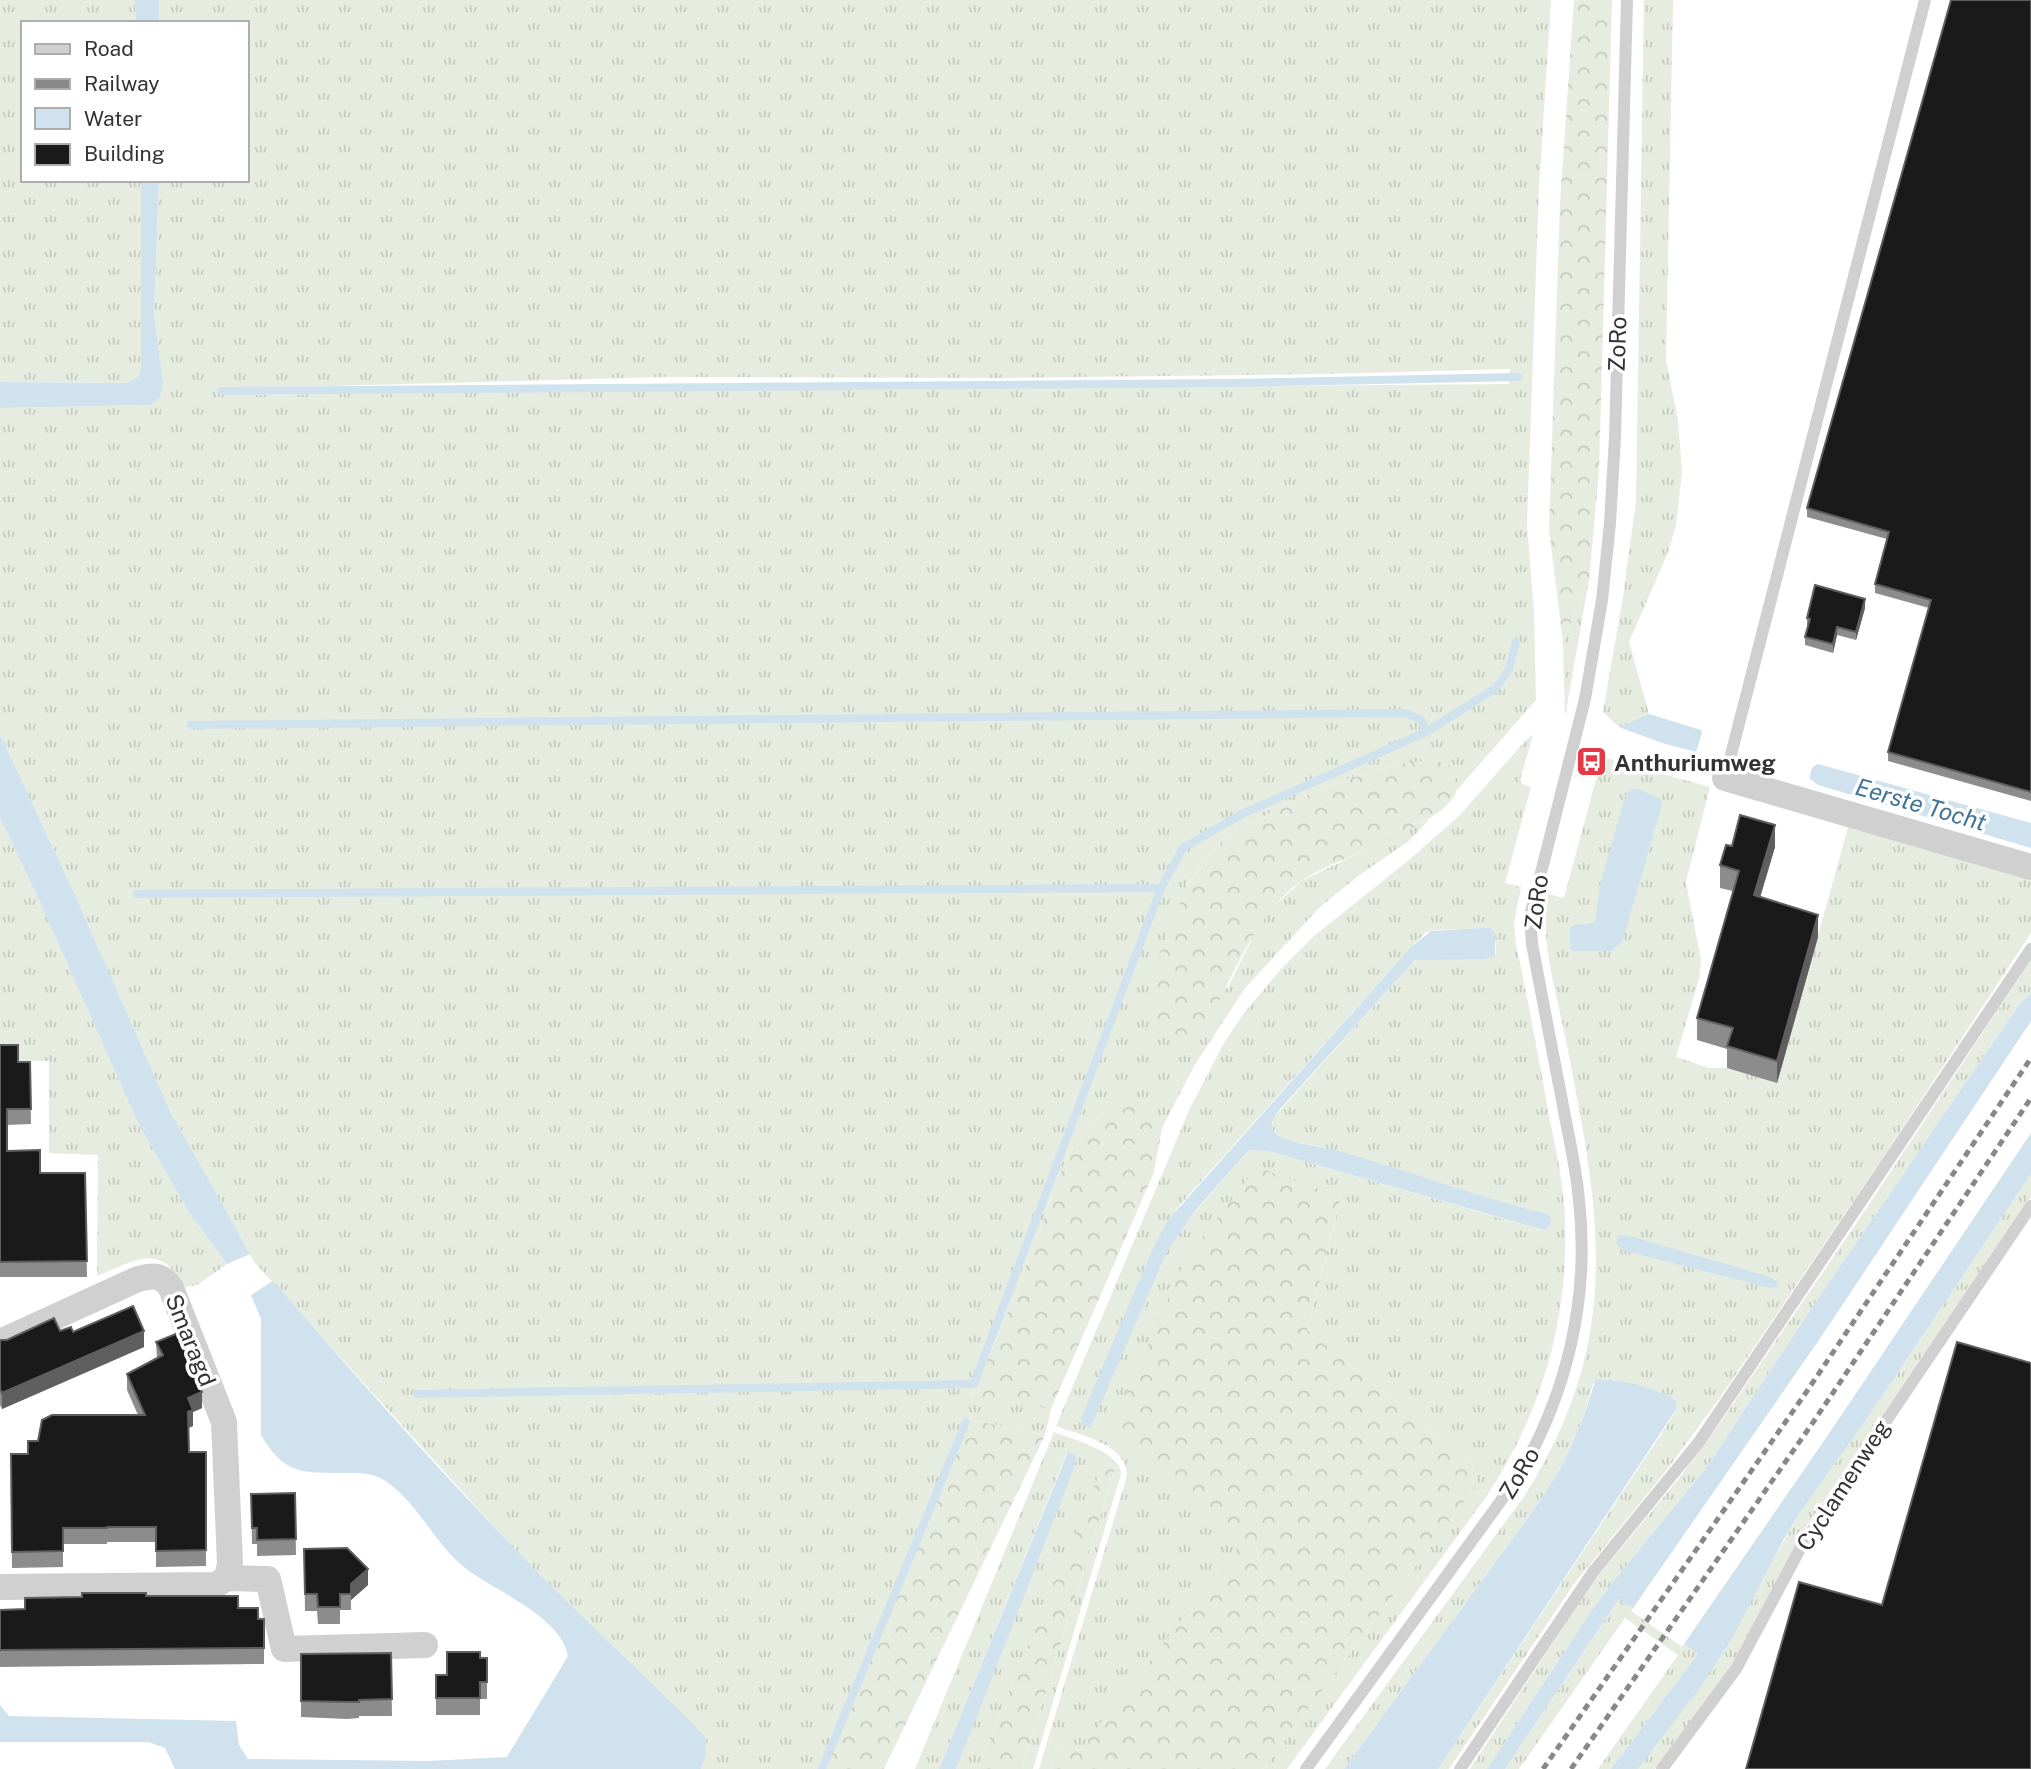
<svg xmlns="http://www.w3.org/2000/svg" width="2031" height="1769" font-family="'Public Sans',sans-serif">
  <defs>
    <pattern id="grass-tufts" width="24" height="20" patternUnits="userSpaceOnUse" patternTransform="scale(1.75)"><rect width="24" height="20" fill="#e6ecdf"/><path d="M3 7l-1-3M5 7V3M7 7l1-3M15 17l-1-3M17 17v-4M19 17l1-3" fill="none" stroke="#c6cbc0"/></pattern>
    <pattern id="forest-crowns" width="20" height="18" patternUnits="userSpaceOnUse" patternTransform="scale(1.75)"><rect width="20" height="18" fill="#e6ecdf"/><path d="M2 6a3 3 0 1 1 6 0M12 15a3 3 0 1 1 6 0" fill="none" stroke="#c6cbc0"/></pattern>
  </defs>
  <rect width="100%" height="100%" fill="#fff"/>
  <path fill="url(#grass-tufts)" fill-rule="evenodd" d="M 0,0 L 135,0 L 136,23 L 23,23 L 23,180 L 141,180 L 141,369 L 138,377 L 127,383 L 0,382 Z
    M 159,0 L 1551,0 L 1539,187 L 1527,525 L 1534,612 L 1536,700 L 1457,790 L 1456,768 L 1409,762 L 1340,781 L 1285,805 L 1227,836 L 1208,856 L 1187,884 L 1175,919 L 1227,989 L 1259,925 L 1274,906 L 1303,880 L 1430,819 L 1409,841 L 1358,876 L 1319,908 L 1245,988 L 1194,1066 L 1162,1128 L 1140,1103 L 1108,1107 L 1068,1153 L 1017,1290 L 972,1395 L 1051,1409 L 1045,1435 L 963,1418 L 823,1769 L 701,1769 L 706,1755 L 705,1736 L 603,1639 L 518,1553 L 254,1262 L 170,1111 L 75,895 L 0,734 L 0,408 L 152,405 L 163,383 L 154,313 L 159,180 L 247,180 L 247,23 L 159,23 ZM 1510,369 L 1509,384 L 220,395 L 219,389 L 666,377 L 1005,378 L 1322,374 Z
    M 1644,0 L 1673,0 L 1666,360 L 1678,420 L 1682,471 L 1676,526 L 1668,552 L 1629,642 L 1649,714 L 1619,727 L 1603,712 L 1623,597 L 1636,501 Z
    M 1589,580 L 1565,717 L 1563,641 Z
    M 1533,735 L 1520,780 L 1522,784 L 1531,787 L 1505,883 L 1521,887 L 1514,923 L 1516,944 C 1528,1001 1539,1058 1549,1116 C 1556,1150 1564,1185 1565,1221 C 1569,1320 1541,1414 1486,1497 L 1287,1769 L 1263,1769 L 1478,1483 L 1472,1464 L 1307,1330 L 1341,1198 L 1111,1429 L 1245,1540 L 1079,1751 L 1057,1745 L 1050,1769 L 1039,1769 L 1127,1476 C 1128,1444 1079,1435 1056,1426 L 1190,1108 L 1224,1043 L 1244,1013 L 1281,969 L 1314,936 L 1409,860 L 1460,815 L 1526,740 ZM 1491,928 L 1495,933 L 1496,954 C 1471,965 1434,951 1413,962 L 1275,1116 C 1272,1123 1270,1130 1277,1135 C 1290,1143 1320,1145 1335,1150 C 1406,1172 1476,1197 1548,1214 L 1552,1219 L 1548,1228 L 1542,1230 L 1268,1151 L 1249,1150 L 1180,1229 L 1167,1252 L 1128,1341 C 1141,1293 1149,1244 1180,1205 L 1411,947 L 1426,932 L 1436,930 Z
    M 1602,757 L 1710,787 L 1686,882 L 1701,960 L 1699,979 L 1676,1057 L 1709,1068 L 1727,1068 L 1777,1082 L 1849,824 L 2031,878 L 2031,933 L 1884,1156 L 1721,1396 L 1666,1471 L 1574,1584 L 1449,1769 L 1438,1769 L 1660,1436 L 1676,1411 L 1677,1404 C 1652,1389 1628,1380 1599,1379 L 1593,1384 L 1582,1421 L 1563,1464 L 1538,1504 L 1344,1769 L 1325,1769 L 1525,1495 C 1625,1337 1600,1213 1566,1041 C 1557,993 1539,942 1548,894 L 1564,898 Z
    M 0,818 L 38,898 L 137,1121 L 188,1211 L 227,1264 L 197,1285 L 182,1288 C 164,1240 132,1262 97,1276 L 98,1155 L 49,1153 L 49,1061 L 0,1060 Z
    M 2031,960 L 2031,993 L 2018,1006 L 1811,1309 L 1707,1467 L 1615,1579 L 1590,1613 L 1487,1769 L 1470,1769 L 1592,1583 L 1676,1482 L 1720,1423 L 1866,1209 Z
    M 2031,1174 L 2031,1196 L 1802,1533 L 1724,1679 L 1655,1769 L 1638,1769 L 1713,1667 L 1799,1514 L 1871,1413 Z
    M 1054,1432 C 1072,1439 1121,1452 1121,1474 L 1033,1769 L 1022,1769 L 1115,1468 L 1104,1464 L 977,1769 L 956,1769 L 1077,1456 L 1069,1452 L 1066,1455 L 939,1769 L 915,1769 Z
    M 1619,1599 L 1698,1654 L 1611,1769 L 1598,1769 L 1678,1655 L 1625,1618 L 1519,1769 L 1505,1769 Z"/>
  <path fill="url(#forest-crowns)" d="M 1574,0 L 1612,0 L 1599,471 L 1589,580 L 1563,641 L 1549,530 L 1560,204 Z
    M 1434,760 L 1456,768 C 1457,774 1459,783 1457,789 C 1451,823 1334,859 1304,879 C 1255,912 1232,979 1205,1029 C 1182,1047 1173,1047 1151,1028 L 1153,971 L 1187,885 L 1208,856 L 1227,836 L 1285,805 L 1340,781 L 1409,762 Z
    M 1132,1098 L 1140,1103 L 1162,1128 L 1154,1172 L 1051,1409 L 972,1396 L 1017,1290 L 1068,1153 L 1108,1107 Z
    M 1257,1167 L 1341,1197 L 1307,1330 L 1472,1464 L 1478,1483 L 1263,1769 L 1050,1769 L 1057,1745 L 1079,1751 L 1244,1540 L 1111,1430 L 1186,1258 Z
    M 963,1418 L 1045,1435 L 884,1769 L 823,1769 Z
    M 1104,1463 L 1115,1468 L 1022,1769 L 977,1769 Z"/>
  <path fill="#cfe2ee" d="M 135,0 L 159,0 L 159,23 L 136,23 Z
    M 141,180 L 159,180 L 154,313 L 163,383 L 160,397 L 152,405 L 0,408 L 0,382 L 127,383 L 138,377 L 141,368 Z
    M 1649,714 L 1701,730 L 1702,733 L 1696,752 L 1662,743 L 1619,727 Z
    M 0,734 L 75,895 L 170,1111 L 250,1254 L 227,1264 L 188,1211 L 137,1121 L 38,898 L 0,818 Z
    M 1818,764 L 2031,823 L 2031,848 L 1818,785 L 1810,779 C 1810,773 1811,766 1818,764 Z
    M 1631,789 L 1639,789 L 1661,799 L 1662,804 L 1623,940 L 1612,951 L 1573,951 L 1570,948 L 1570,928 L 1574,925 L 1595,923 L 1600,885 L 1626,794 Z
    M 1483,928 L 1491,928 L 1495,933 L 1495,956 L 1485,959 L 1415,960 L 1280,1109 C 1275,1116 1268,1125 1275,1133 C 1283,1142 1319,1146 1332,1149 C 1404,1169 1475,1197 1548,1214 L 1552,1219 L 1548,1228 L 1543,1230 L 1268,1151 L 1249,1150 L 1194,1212 L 1167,1252 L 1092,1424 L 1090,1428 L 1083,1426 L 1081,1418 L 1153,1248 L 1169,1219 L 1411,947 L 1431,931 Z
    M 2031,993 L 2031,1174 L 1871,1413 L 1799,1514 L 1784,1539 L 1731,1640 L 1699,1689 L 1638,1769 L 1611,1769 L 1698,1654 L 1619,1599 L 1505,1769 L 1487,1769 L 1590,1613 L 1615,1579 L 1707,1467 L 1811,1309 L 2018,1006 Z
    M 1619,1235 L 1627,1235 L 1770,1277 L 1777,1281 L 1778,1286 L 1770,1288 L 1622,1250 L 1616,1243 Z
    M 273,1281 C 353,1373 434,1465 519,1553 C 579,1616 644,1674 705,1736 L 706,1755 L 701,1769 L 175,1769 L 165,1748 L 148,1742 L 0,1742 L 0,1705 L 9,1716 L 236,1721 L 239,1745 L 248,1759 L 428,1761 L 507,1757 L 568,1656 C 561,1616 492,1590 464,1567 C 434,1543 417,1501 384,1480 C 375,1474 363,1473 353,1473 C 307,1472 287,1479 261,1435 L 261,1319 L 251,1295 Z
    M 1596,1379 C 1622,1380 1654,1386 1676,1401 L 1677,1408 L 1438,1769 L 1344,1769 L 1538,1504 L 1563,1464 L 1582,1421 Z
    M 1068,1452 L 1076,1455 L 1077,1460 L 969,1737 L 956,1769 L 939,1769 Z"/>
  <path fill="#fff" d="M 2031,1021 L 2031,1133 L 1830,1432 L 1682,1647 L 1631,1611 L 1821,1337 Z"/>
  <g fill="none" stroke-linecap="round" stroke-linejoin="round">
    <path stroke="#cfe2ee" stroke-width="8" d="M 222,391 L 1231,383 L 1518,377
      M 191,725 L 1404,713 L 1421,719 L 1426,732
      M 137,894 L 1161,888
      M 417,1394 L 974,1384 L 1161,888 L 1183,848 L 1242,814 L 1426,732 L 1496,688 L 1509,669 L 1516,642
      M 822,1769 L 966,1422"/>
    <path stroke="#d0d0d0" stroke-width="12" d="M 1725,778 L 1925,0
      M 1306,1769 L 1516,1480 C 1567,1396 1590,1298 1579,1200 C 1576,1165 1567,1130 1561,1095 C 1551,1045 1542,995 1532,944 L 1530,916 L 1585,699 L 1602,600 L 1610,523 L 1615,437 L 1627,0
      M 1460,1769 L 1593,1572 L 1699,1442 L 2031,949
      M 1662,1769 L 1736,1669 L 1801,1547 L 2031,1206"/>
    <path stroke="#d0d0d0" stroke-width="26" d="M 1725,778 L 2031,867
      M 0,1342 L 138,1279 C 153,1275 161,1274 171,1288 L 224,1422 L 230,1563 L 227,1578 L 216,1585 L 0,1587
      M 227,1578 L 268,1579 L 284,1649 L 425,1645"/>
    <path stroke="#888" stroke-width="5" stroke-dasharray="7 5" stroke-linecap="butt" d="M 1543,1769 L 1805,1394 L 2031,1058
      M 1571,1769 L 1814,1421 L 2031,1098"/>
  </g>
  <path fill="#8c8c8c" d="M 2031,0 L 2031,801 L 1888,761 L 1888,752 L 1929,608 L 1875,593 L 1875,584 L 1887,539 L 1807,517 L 1807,508 Z
    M 1865,608 L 1856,640 L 1837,635 L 1833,653 L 1805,645 L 1805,637 L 1808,627 L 1807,626 L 1807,618 Z
    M 1732,846 L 1775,847 L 1760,897 L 1818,937 L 1777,1083 L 1727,1068 L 1727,1049 L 1697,1040 L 1697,1018 L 1733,891 L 1720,888 L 1720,865 Z
    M 0,1045 L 18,1062 L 30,1062 L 31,1124 L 7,1125 L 7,1151 L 40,1173 L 85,1173 L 87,1277 L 0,1277 Z
    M 60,1331 L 73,1332 L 144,1347 L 2,1409 L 0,1405 L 0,1340 Z
    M 156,1342 L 202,1408 L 193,1412 L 193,1426 L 188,1428 L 189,1452 L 206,1452 L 206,1566 L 156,1567 L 156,1542 L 107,1542 L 107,1544 L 63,1544 L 63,1567 L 12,1568 L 11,1454 L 28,1454 L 38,1441 L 138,1415 L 127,1390 L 127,1374 L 157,1358 Z
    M 295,1493 L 296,1555 L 257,1556 L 257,1544 L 252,1544 L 251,1494 Z
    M 304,1549 L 368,1585 L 351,1600 L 351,1610 L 340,1610 L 340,1624 L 318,1624 L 317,1611 L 305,1611 Z
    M 146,1596 L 238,1608 L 258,1619 L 264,1619 L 264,1664 L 0,1667 L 0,1610 L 25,1609 Z
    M 391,1653 L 392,1716 L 359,1716 L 359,1718 L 347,1719 L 301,1717 L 301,1654 Z
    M 480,1658 L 487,1658 L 487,1699 L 480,1699 L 480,1715 L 436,1715 L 436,1675 L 447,1675 Z"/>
  <path fill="#5f5f5f" d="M 1865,599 L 1865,608 L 1856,640 L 1856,632 Z
    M 1837,627 L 1837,635 L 1833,653 L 1833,644 Z
    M 1775,825 L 1775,847 L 1754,918 L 1754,895 Z
    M 1818,915 L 1818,937 L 1777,1083 L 1777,1061 Z
    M 144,1331 L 144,1347 L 2,1409 L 2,1393 Z
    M 202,1392 L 202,1408 L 193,1412 L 193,1426 L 188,1428 L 188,1398 Z
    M 368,1569 L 368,1585 L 351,1600 L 351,1584 Z"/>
  <path fill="#1a1a1a" stroke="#5f5f5f" stroke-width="2" d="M 1951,0 L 2031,0 L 2031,792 L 1888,752 L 1931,600 L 1875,584 L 1889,532 L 1807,508 Z
    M 1815,585 L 1865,599 L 1856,632 L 1837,627 L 1833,644 L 1805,637 L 1810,619 L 1807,618 Z
    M 1740,815 L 1775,825 L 1754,895 L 1818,915 L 1777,1061 L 1727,1046 L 1733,1028 L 1697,1018 L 1739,871 L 1720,865 L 1726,845 L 1732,846 Z
    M 0,1045 L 18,1045 L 18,1062 L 30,1062 L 31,1109 L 7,1109 L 7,1151 L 40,1150 L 40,1173 L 85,1173 L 87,1261 L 0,1262 Z
    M 133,1306 L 144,1331 L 2,1393 L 0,1389 L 0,1340 L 7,1340 L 54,1318 L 60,1331 L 71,1327 L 73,1332 Z
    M 178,1333 L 202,1392 L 188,1398 L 193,1410 L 188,1412 L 189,1452 L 206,1452 L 206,1550 L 156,1551 L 156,1527 L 107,1527 L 107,1528 L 63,1528 L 63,1551 L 12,1552 L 11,1454 L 28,1454 L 28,1441 L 38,1441 L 42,1420 L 52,1415 L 145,1415 L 127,1374 L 163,1355 L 156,1342 Z
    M 1957,1342 L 2031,1363 L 2031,1769 L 1746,1769 L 1799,1582 L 1882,1605 Z
    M 295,1493 L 296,1539 L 257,1540 L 257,1528 L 252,1528 L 251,1494 Z
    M 347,1548 L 368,1569 L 351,1584 L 351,1594 L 340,1594 L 340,1607 L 318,1607 L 317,1594 L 305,1594 L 304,1549 Z
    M 82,1593 L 146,1593 L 146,1596 L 238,1596 L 238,1608 L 258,1608 L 258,1619 L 264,1619 L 264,1648 L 0,1650 L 0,1610 L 25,1609 L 25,1598 L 82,1597 Z
    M 447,1652 L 480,1652 L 480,1658 L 487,1658 L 487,1682 L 480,1682 L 480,1698 L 436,1698 L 436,1675 L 447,1675 Z
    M 391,1653 L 392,1699 L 359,1700 L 359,1702 L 347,1702 L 301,1701 L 301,1654 Z"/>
  <defs>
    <symbol id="bus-square" viewBox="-11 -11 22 22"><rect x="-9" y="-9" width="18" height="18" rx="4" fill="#e63946" stroke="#fff"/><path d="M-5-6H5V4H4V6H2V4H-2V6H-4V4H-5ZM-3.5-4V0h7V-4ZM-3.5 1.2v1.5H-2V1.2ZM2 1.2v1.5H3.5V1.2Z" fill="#fff"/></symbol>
  </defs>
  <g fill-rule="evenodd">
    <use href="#bus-square" x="1574" y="744" width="35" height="35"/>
  </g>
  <g text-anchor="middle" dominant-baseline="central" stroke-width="7" stroke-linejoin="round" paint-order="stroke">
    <g font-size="23" fill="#333" stroke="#fff">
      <text transform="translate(1617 344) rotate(-88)">ZoRo</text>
      <text transform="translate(1536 902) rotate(-82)">ZoRo</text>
      <text transform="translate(191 1340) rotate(68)">Smaragd</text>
      <text transform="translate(1519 1473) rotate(-59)">ZoRo</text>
      <text transform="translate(1843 1485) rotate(-57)">Cyclamenweg</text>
    </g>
    <g font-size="23" font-weight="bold" fill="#333" stroke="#fff" text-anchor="start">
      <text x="1614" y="762">Anthuriumweg</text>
    </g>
    <g font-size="24" font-style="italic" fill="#3f7597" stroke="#fff">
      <text transform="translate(1921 804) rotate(16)">Eerste Tocht</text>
    </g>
  </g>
  <rect x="21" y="21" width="228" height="161" fill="#ffffff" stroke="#adadad" stroke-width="2"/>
  <rect x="35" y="44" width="35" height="10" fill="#d0d0d0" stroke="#adadad" stroke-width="2"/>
  <text x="84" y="56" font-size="21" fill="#333333">Road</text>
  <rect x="35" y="79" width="35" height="10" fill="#888888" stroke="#adadad" stroke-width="2"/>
  <text x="84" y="91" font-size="21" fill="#333333">Railway</text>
  <rect x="35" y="108" width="35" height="21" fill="#cfe2ee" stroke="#adadad" stroke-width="2"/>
  <text x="84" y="126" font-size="21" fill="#333333">Water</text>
  <rect x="35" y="144" width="35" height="21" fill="#1a1a1a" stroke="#adadad" stroke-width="2"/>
  <text x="84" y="161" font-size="21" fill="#333333">Building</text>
</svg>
